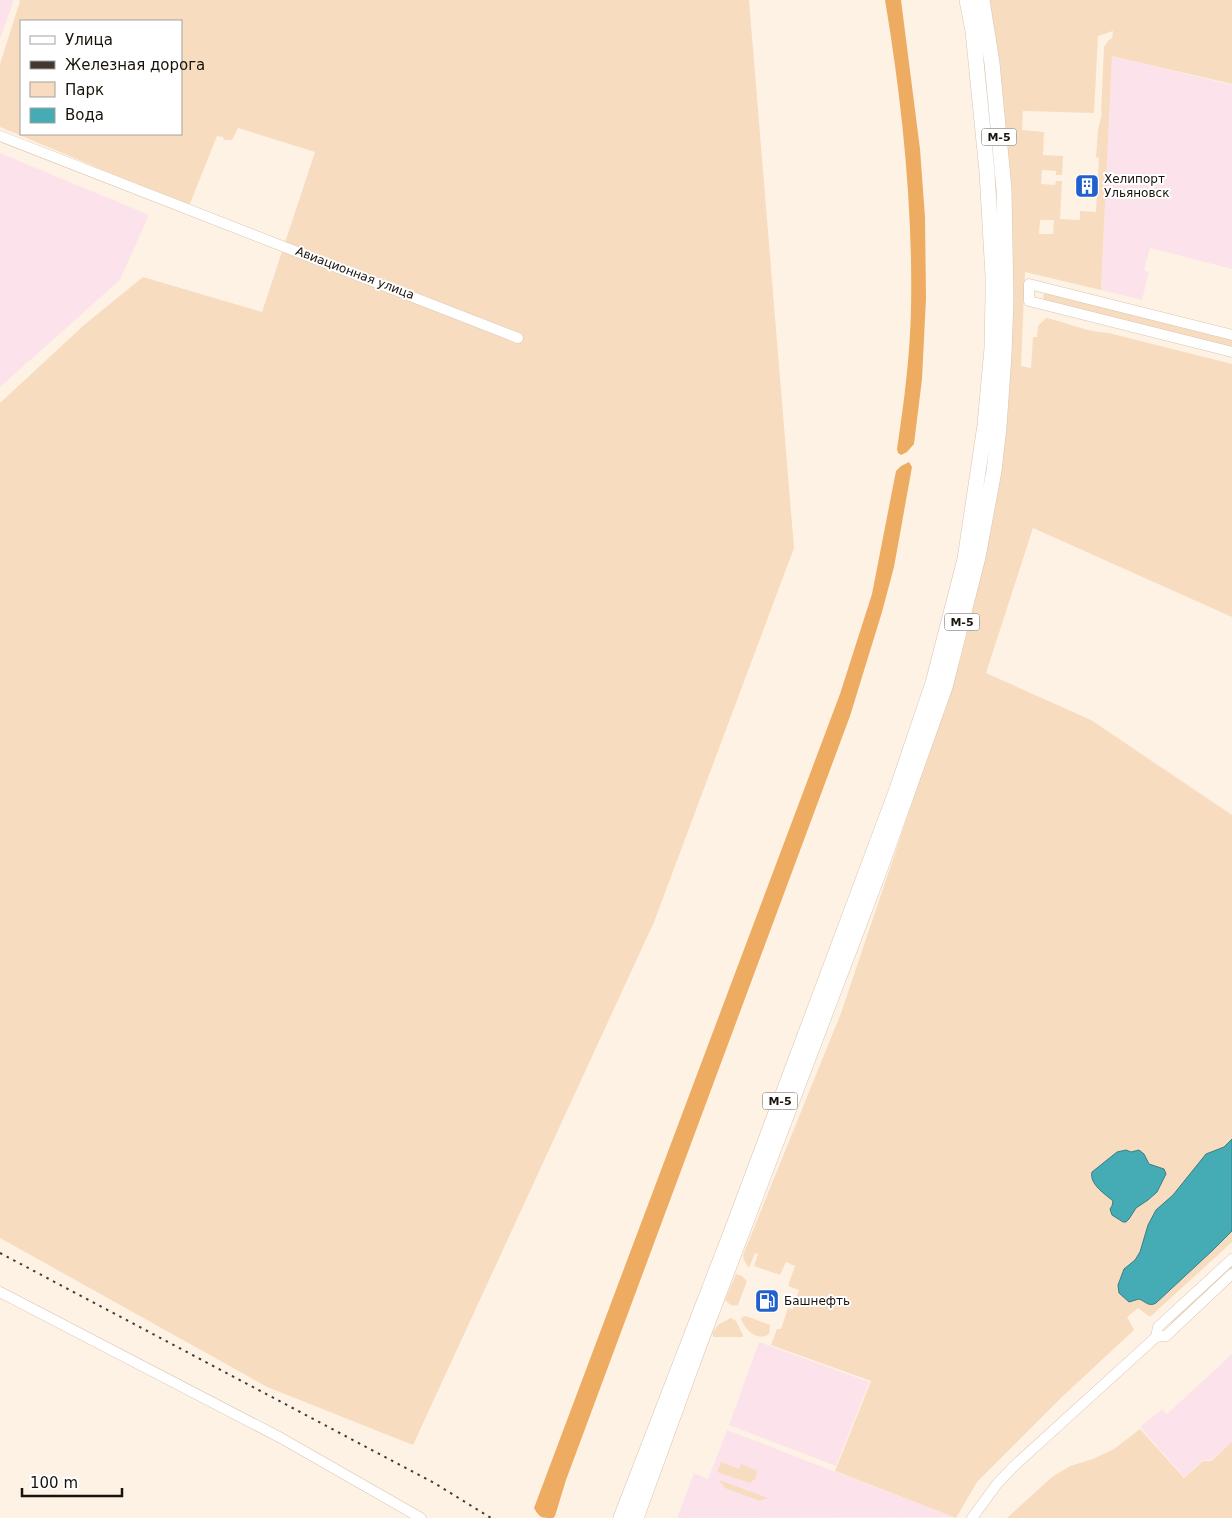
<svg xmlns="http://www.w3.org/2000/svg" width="1232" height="1518" font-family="'DejaVu Sans',sans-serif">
  <rect width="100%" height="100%" fill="#fef2e5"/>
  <path fill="#fce3eb" d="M 0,0 L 14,0 L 0,39 Z
    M 1112,56 L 1232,85 L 1232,269 L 1150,248 L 1144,270 L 1149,272 L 1142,300 L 1101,290 Z
    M 0,153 L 149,215 L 120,280 L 0,387 Z
    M 759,1342 L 869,1382 L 836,1466 L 729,1425 Z
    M 1232,1354 L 1232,1443 L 1210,1460 L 1203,1460 L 1184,1477 L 1140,1427 L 1162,1409 L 1167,1414 Z
    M 727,1430 L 953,1517 L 677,1518 L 694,1473 L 708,1479 Z"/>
  <path fill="#f8dcc0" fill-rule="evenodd" d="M 18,0 L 749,0 L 794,548 L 654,922 L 413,1445 L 267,1387 L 0,1238 L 0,403 L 84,325 L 143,277 L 262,312 L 315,152 L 238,128 L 232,140 L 224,140 L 223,137 L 217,136 L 189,206 L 0,127 L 0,64 L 20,1 ZM 21,21 L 181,21 L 181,134 L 21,134 Z
    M 987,0 L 1232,0 L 1232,84 L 1112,56 L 1101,290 L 1025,272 L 1021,366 L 1031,368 L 1033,337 L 1037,337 L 1038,326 L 1046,318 C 1069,323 1086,332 1109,333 L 1232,364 L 1232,617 L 1033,528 L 986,673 L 1091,720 L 1232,815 L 1232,1242 L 1150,1317 L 1138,1308 L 1127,1317 L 1134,1330 L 1062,1397 L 977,1482 L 956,1518 L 835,1471 L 871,1381 L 771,1345 L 777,1329 L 781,1329 L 788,1308 L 793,1309 L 799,1290 L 788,1286 L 795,1266 L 786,1262 L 780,1275 L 754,1266 L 758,1254 L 755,1253 L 749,1268 L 744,1260 L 743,1255 L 841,1013 L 961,658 L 984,563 L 1011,354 ZM 1113,31 L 1112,38 L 1108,41 L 1104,47 L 1101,113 L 1102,113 L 1098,130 L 1096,157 L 1099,158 L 1096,212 L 1080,211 L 1080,220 L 1060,219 L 1062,181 L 1056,181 L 1055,185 L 1041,184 L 1042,170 L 1056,171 L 1056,175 L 1062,175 L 1063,156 L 1043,155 L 1044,132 L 1022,130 L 1023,111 L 1094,113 L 1098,36 ZM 1040,220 L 1054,220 L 1053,234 L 1039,234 Z
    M 1046,292 L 1232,339 L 1232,349 L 1044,301 L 1043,295 Z
    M 1232,1264 L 1232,1269 L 1172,1324 L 1169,1321 Z
    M 736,1274 L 742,1276 L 747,1281 L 738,1305 C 732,1307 728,1303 725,1300 Z
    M 746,1316 L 770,1325 L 769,1334 C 757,1342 745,1330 741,1319 L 742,1317 Z
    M 731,1318 L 736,1321 L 743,1335 L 743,1337 L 714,1337 L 713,1336 L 712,1333 L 719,1324 Z
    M 1140,1429 L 1184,1478 L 1203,1461 L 1211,1461 L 1232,1442 L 1232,1518 L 1007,1518 L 1052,1477 L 1070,1466 L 1093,1459 L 1114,1449 Z
    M 721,1462 L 739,1469 L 741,1464 L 757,1471 L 756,1478 L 750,1483 L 717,1472 Z
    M 719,1480 L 768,1498 L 760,1501 L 725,1488 Z"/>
  <path fill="#edac62" d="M 885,0 L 901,0 L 920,149 L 925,217 L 926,298 L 922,379 L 914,444 L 907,452 L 901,455 L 898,453 L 897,449 C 904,403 910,356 911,309 C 913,207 902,101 885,0 Z
    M 909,462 L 912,467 L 894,567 L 882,612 L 850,716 L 566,1480 L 555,1516 L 553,1518 C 541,1518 540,1518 534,1508 L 840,694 L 872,594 L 896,471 L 901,466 Z"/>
  <path fill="#45acb6" stroke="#387e83" d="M 1232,1139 L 1232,1231 L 1213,1250 L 1156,1303 C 1149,1307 1146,1302 1139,1299 L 1129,1302 L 1119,1293 L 1118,1285 L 1124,1269 L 1135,1260 L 1140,1252 L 1148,1225 L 1156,1210 L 1173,1195 L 1206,1154 L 1224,1147 Z
    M 1126,1150 L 1131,1152 L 1139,1150 L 1144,1154 L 1149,1164 L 1164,1169 L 1166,1174 L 1157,1192 L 1148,1200 L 1136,1208 L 1129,1219 L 1126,1222 L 1123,1222 L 1112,1215 L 1110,1209 L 1112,1206 L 1113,1201 C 1105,1194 1089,1184 1092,1172 L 1117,1152 Z"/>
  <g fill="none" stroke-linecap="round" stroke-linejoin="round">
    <defs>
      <path id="minor" d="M 0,136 L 518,338
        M 1232,335 L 1029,284 L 1029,301 L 1232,352
        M 0,1292 L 281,1438 L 421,1518
        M 1156,1337 L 1166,1336 L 1232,1274
        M 972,1518 L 997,1484 L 1014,1466 L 1156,1337 L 1158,1327 L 1232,1259"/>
      <path id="highway" d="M 621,1518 L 734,1225 L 896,792 L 933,683 L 965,559 L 985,425 L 992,348 L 993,297 L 993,276 L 987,172 L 973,31 L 967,0
        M 636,1518 L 698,1348 L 880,869 L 945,687 L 978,557 L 994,471 L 999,427 L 1004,355 L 1006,299 L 1004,189 L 992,63 L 982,0"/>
    </defs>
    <use href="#minor" stroke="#d8c4b0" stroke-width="11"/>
    <use href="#highway" stroke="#d8c4b0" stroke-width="16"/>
    <use href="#minor" stroke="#fff" stroke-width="10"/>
    <use href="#highway" stroke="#fff" stroke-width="15"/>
    <path stroke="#423a32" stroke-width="2" stroke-dasharray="2.5 5" stroke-linecap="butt" d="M 0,1253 L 436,1484 L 491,1518"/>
  </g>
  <defs>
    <symbol id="building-square" viewBox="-11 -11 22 22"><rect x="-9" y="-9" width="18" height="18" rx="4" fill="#2261cd" stroke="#fff"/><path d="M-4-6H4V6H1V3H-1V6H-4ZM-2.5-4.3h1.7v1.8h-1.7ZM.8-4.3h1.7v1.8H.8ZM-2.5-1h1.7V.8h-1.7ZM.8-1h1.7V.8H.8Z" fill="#fff"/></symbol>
    <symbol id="fuel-square" viewBox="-11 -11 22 22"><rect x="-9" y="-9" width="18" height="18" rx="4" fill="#2261cd" stroke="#fff"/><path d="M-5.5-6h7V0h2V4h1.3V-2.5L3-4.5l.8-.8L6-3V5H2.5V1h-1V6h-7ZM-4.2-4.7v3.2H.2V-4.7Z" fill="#fff"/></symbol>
  </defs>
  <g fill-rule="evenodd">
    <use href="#building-square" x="1073" y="172" width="28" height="28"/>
    <use href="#fuel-square" x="753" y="1287" width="28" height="28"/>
  </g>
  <g text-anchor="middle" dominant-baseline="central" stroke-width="4" stroke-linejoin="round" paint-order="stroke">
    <g fill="#fff" stroke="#5e5a54" stroke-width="1">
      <rect x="981.5" y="128.5" width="35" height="17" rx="4"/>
      <rect x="944.5" y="613.5" width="35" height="17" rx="4"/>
      <rect x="762.5" y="1092.5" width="35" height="17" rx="4"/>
    </g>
    <g font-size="11" font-weight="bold" fill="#19130b">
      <text x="999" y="137">М-5</text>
      <text x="962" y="622">М-5</text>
      <text x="780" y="1101">М-5</text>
    </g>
    <g font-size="12" fill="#19130b" stroke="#fff" text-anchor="start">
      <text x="1104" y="179">Хелипорт<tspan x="1104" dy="14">Ульяновск</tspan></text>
      <text x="784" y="1301">Башнефть</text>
    </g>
    <g font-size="12" fill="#19130b" stroke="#fff">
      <text transform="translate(355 273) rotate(21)">Авиационная улица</text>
    </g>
  </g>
  <rect x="20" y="20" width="162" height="115" fill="#ffffff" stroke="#a3a19d"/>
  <rect x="30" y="36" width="25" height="8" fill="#ffffff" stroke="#a3a19d"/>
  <text x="65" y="45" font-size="15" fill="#19130b">Улица</text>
  <rect x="30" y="61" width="25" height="8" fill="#423a32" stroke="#a3a19d"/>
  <text x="65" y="70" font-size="15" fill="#19130b">Железная дорога</text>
  <rect x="30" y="82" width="25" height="15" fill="#f8dcc0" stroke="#a3a19d"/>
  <text x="65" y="95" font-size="15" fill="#19130b">Парк</text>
  <rect x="30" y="108" width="25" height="15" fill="#45acb6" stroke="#a3a19d"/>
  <text x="65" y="120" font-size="15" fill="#19130b">Вода</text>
  <path d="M22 1488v8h100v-8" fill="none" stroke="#19130b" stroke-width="2.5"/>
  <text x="30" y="1488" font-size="15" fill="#19130b" stroke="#ffffff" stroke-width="4" paint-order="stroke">100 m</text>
</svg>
